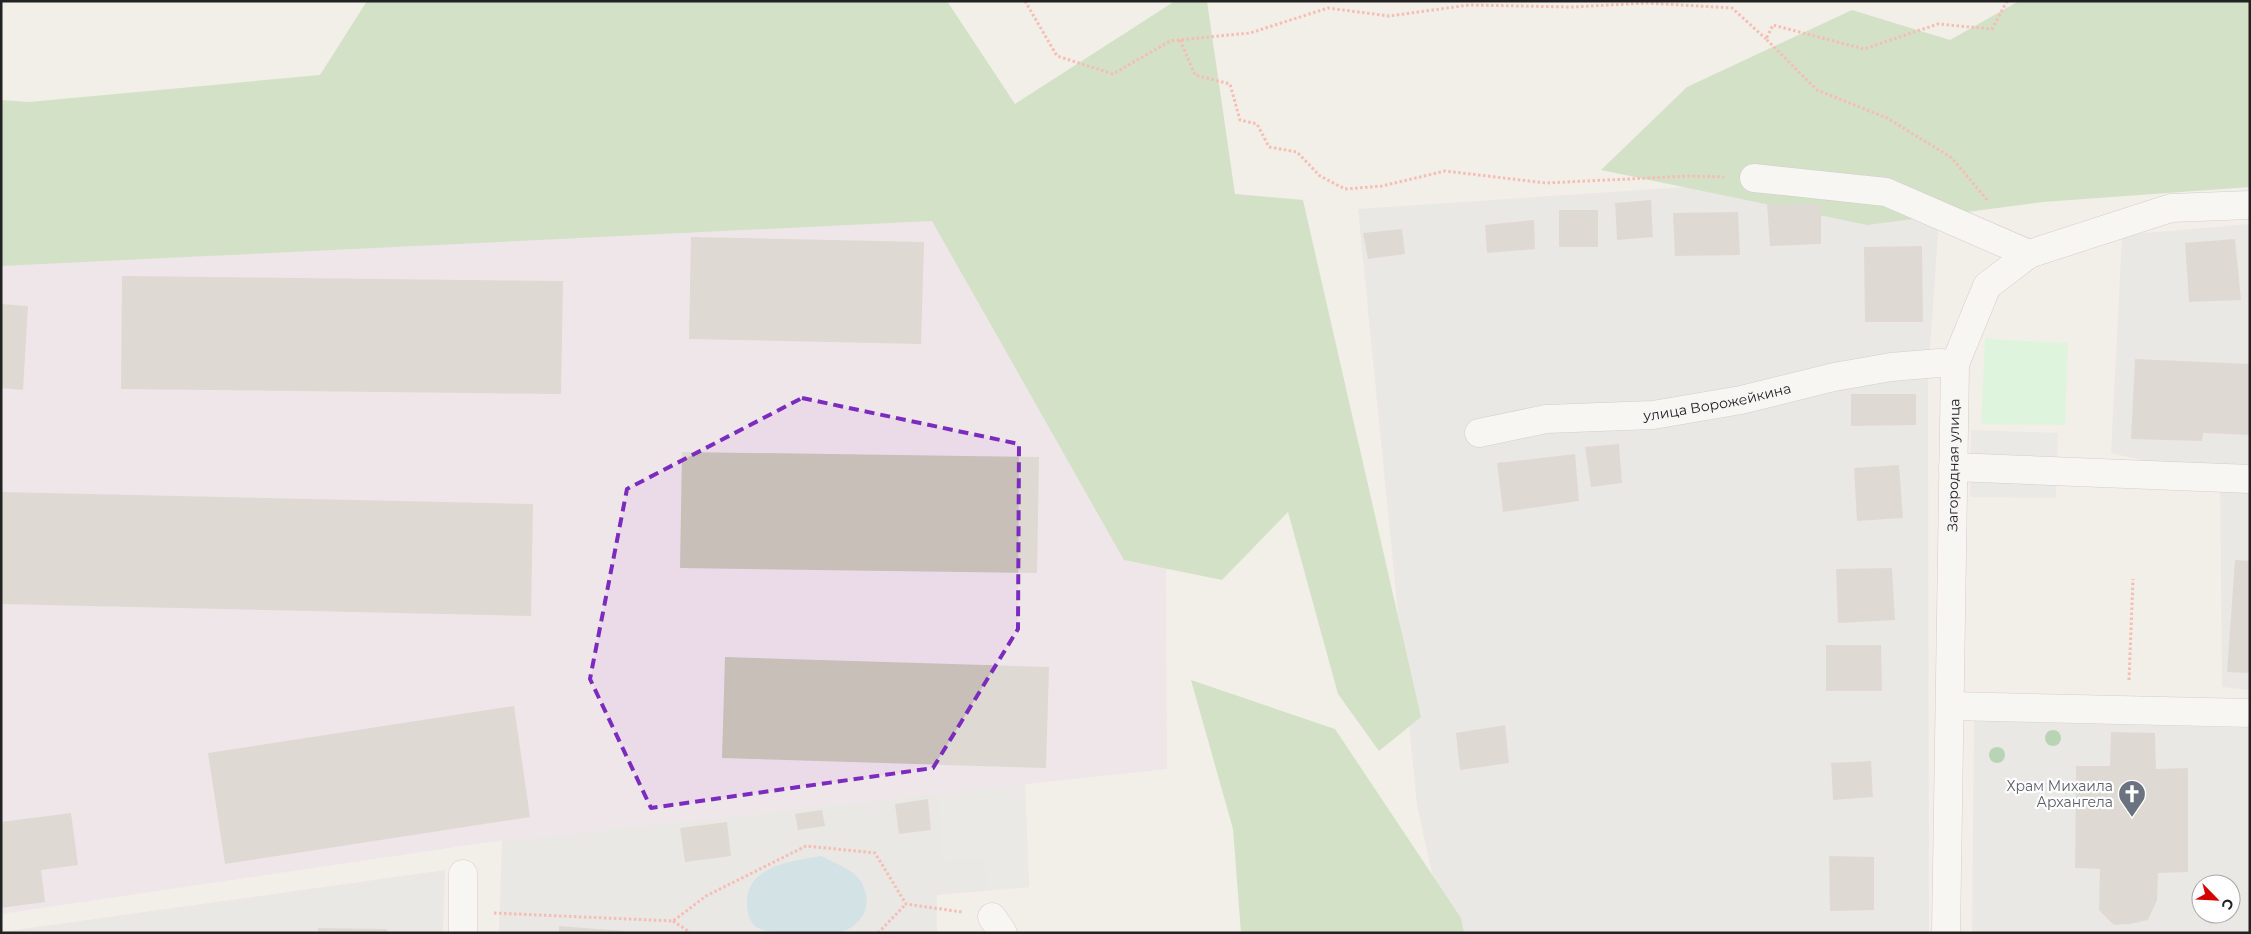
<svg xmlns="http://www.w3.org/2000/svg" width="2251" height="934" font-family="Montserrat,sans-serif">
  <rect width="100%" height="100%" fill="#f2efe9"/>
  <path fill="#e0dfdf" fill-rule="evenodd" d="M 1730,184 L 1939,219 L 1928,377 L 1929,933 L 1445,933 L 1417,805 L 1358,209 Z
    M 2250,224 L 2250,690 L 2222,687 L 2220,478 L 2111,453 L 2122,235 Z
    M 1974,721 L 2250,728 L 2250,933 L 1972,933 ZM 2201,884 L 2231,884 L 2231,914 L 2201,914 Z
    M 1025,784 L 1029,887 L 937,895 L 937,933 L 837,933 L 858,923 L 859,880 L 847,869 L 821,856 L 755,925 L 769,933 L 499,933 L 502,841 Z
    M 445,870 L 443,933 L 1,933 L 1,932 Z"/>
  <path fill="#ebdbe8" d="M 933,183 L 1166,526 L 1167,769 L 483,843 L 1,914 L 1,227 Z"/>
  <path fill="#add19e" d="M 367,1 L 947,1 L 1015,104 L 1175,1 L 1207,1 L 1235,194 L 1303,200 L 1421,717 L 1379,751 L 1338,694 L 1288,512 L 1222,580 L 1124,560 L 932,221 L 1,266 L 1,100 L 29,102 L 320,75 Z
    M 2019,1 L 2250,1 L 2250,187 L 2043,202 L 1867,225 L 1601,170 L 1687,87 L 1852,10 L 1950,40 Z
    M 1191,680 L 1335,729 L 1461,918 L 1464,933 L 1241,933 L 1233,829 Z"/>
  <path fill="#c8facc" d="M 1985,339 L 2068,343 L 2065,425 L 1981,424 Z"/>
  <path fill="#e2e2e2" d="M 1971,430 L 2058,433 L 2056,498 L 1970,497 Z
    M 1025,784 L 1029,887 L 986,891 L 985,860 L 942,861 L 938,794 Z"/>
  <path fill="#aad3df" d="M 821,856 C 834,863 851,868 860,880 C 875,903 863,927 838,933 C 825,934 808,933 795,933 C 782,933 766,934 755,926 C 748,919 747,910 747,901 C 748,865 793,861 821,856 Z"/>
  <path fill="#c7bfb8" d="M 1651,200 L 1653,237 L 1617,240 L 1615,203 Z
    M 1821,204 L 1821,244 L 1770,246 L 1767,205 Z
    M 1559,210 L 1598,210 L 1598,247 L 1559,247 Z
    M 1738,212 L 1740,255 L 1675,256 L 1673,213 Z
    M 1534,220 L 1535,249 L 1487,253 L 1485,225 Z
    M 1402,229 L 1405,254 L 1368,259 L 1363,233 Z
    M 691,237 L 924,242 L 921,344 L 689,339 Z
    M 2235,239 L 2241,300 L 2189,302 L 2185,243 Z
    M 1922,246 L 1923,322 L 1865,322 L 1864,247 Z
    M 122,276 L 563,281 L 561,394 L 121,389 Z
    M 1,304 L 28,306 L 23,390 L 1,388 Z
    M 2135,359 L 2250,364 L 2250,435 L 2203,433 L 2202,441 L 2131,439 Z
    M 1851,394 L 1916,394 L 1916,425 L 1851,426 Z
    M 1619,444 L 1622,483 L 1591,487 L 1585,447 Z
    M 682,452 L 1039,457 L 1037,573 L 680,568 Z
    M 1575,454 L 1579,501 L 1503,512 L 1497,463 Z
    M 1899,465 L 1903,518 L 1857,521 L 1854,468 Z
    M 1,492 L 533,504 L 531,616 L 1,604 Z
    M 2235,560 L 2250,561 L 2250,673 L 2227,672 Z
    M 1892,568 L 1895,620 L 1838,623 L 1836,569 Z
    M 1826,645 L 1881,645 L 1882,691 L 1826,691 Z
    M 725,657 L 1049,667 L 1046,768 L 722,758 Z
    M 514,706 L 530,817 L 225,864 L 208,753 Z
    M 1505,725 L 1509,763 L 1460,770 L 1456,733 Z
    M 2111,732 L 2155,733 L 2156,769 L 2188,768 L 2188,872 L 2158,873 L 2157,900 L 2148,920 L 2130,924 L 2114,925 L 2099,910 L 2100,869 L 2075,868 L 2076,766 L 2110,766 Z
    M 1871,761 L 1873,797 L 1833,800 L 1831,763 Z
    M 928,799 L 931,830 L 899,834 L 895,804 Z
    M 822,810 L 825,826 L 798,830 L 795,814 Z
    M 71,813 L 78,865 L 41,870 L 45,902 L 1,908 L 1,822 Z
    M 727,822 L 731,856 L 685,862 L 680,828 Z
    M 1829,856 L 1874,857 L 1874,910 L 1830,911 Z
    M 559,926 L 624,931 L 624,933 L 559,933 Z
    M 318,928 L 387,929 L 387,933 L 318,933 Z"/>
  <g fill="none" stroke-linecap="round" stroke-linejoin="round">
    <defs>
      <g id="minor">
        <path d="M 1754,178 L 1886,192 L 2029,254"/>
        <path id="s1" d="M 1479,433 L 1546,419 L 1653,415 L 1741,400 L 1834,377 L 1891,367 L 1939,363 L 1955,364"/>
        <path d="M 1953,467 L 2250,479"/>
        <path d="M 1950,706 L 2250,713"/>
        <path d="M 463,874 L 463,933"/>
        <path d="M 992,917 L 1003,933"/>
        <path id="s2" d="M 1946,933 L 1955,364 L 1987,286 L 2029,254 L 2171,208 L 2250,205"/>
      </g>
    </defs>
    <use href="#minor" stroke="#a9a9a9" stroke-width="29"/>
    <path stroke="#fa8072" stroke-width="3" stroke-dasharray="2.5 2.5" stroke-linecap="butt" d="M 1025,1 L 1057,56 L 1113,74 L 1170,41 L 1250,33 L 1328,8 L 1389,16 L 1469,5 L 1572,7 L 1647,3 L 1732,8 L 1766,39
      M 1180,40 L 1195,75 L 1230,84 L 1240,120 L 1257,124 L 1269,147 L 1297,152 L 1320,176 L 1345,189 L 1382,186 L 1445,171 L 1546,183 L 1689,176 L 1724,177
      M 1987,200 L 1952,158 L 1887,118 L 1817,90 L 1766,39 L 1773,25 L 1864,49 L 1938,24 L 1992,29 L 2007,1
      M 2129,680 L 2133,579
      M 494,913 L 673,921 L 706,896 L 806,846 L 875,853 L 906,904 L 962,912
      M 673,921 L 691,933
      M 878,933 L 906,904"/>
    <use href="#minor" stroke="#fff" stroke-width="28"/>
  </g>
  <g fill="#74b475">
    <circle cx="2053" cy="738" r="8"/>
    <circle cx="1997" cy="755" r="8"/>
  </g>
  <path d="M0 0H2251V934H0ZM 802,398 L 1019,444 L 1018,629 L 933,768 L 651,808 L 590,679 L 627,489 Z" fill="#f2efe9" fill-opacity=".55" fill-rule="evenodd"/>
  <path fill="none" stroke="#7b2cbf" stroke-width="4" stroke-dasharray="10 6" stroke-linejoin="round" d="M 802,398 L 1019,444 L 1018,629 L 933,768 L 651,808 L 590,679 L 627,489 Z"/>
  <defs>
    <symbol id="church-pin" viewBox="-11 -11 22 30"><path d="M0 17L-7.5 6A9.5 9.5 0 1 1 7.5 6Z" fill="#6b7280" stroke="#fff"/><path d="M-1.2-6h2.4v3.5h3.3v2.4h-3.3V6h-2.4V-.1h-3.3v-2.4h3.3Z" fill="#fff"/></symbol>
  </defs>
  <g fill-rule="evenodd">
    <use href="#church-pin" x="2116" y="778" width="32" height="43"/>
  </g>
  <g text-anchor="middle" dominant-baseline="central" stroke-width="4.5" stroke-linejoin="round" paint-order="stroke">
    <g font-size="14" fill="#222" stroke="#fff">
      <text stroke="none"><textPath href="#s1" startOffset="241">улица Ворожейкина</textPath></text>
      <text stroke="none"><textPath href="#s2" startOffset="468">Загородная улица</textPath></text>
    </g>
    <g font-size="14" fill="#5b616d" stroke="#fff" text-anchor="end">
      <text x="2113" y="786">Храм Михаила<tspan x="2113" dy="16">Архангела</tspan></text>
    </g>
  </g>
  <rect width="2251" height="934" fill="none" stroke="#222222" stroke-width="5"/>
  <g transform="translate(2216 899) rotate(114)"><circle r="24" fill="#ffffff" stroke="#a7a7a7"/>
  <path d="M0-4L9 19L0 12L-9 19Z" fill="#d40000"/>
  <text y="-8" font-size="14" font-weight="bold" text-anchor="middle" fill="#222222">С</text>
  </g>
</svg>
